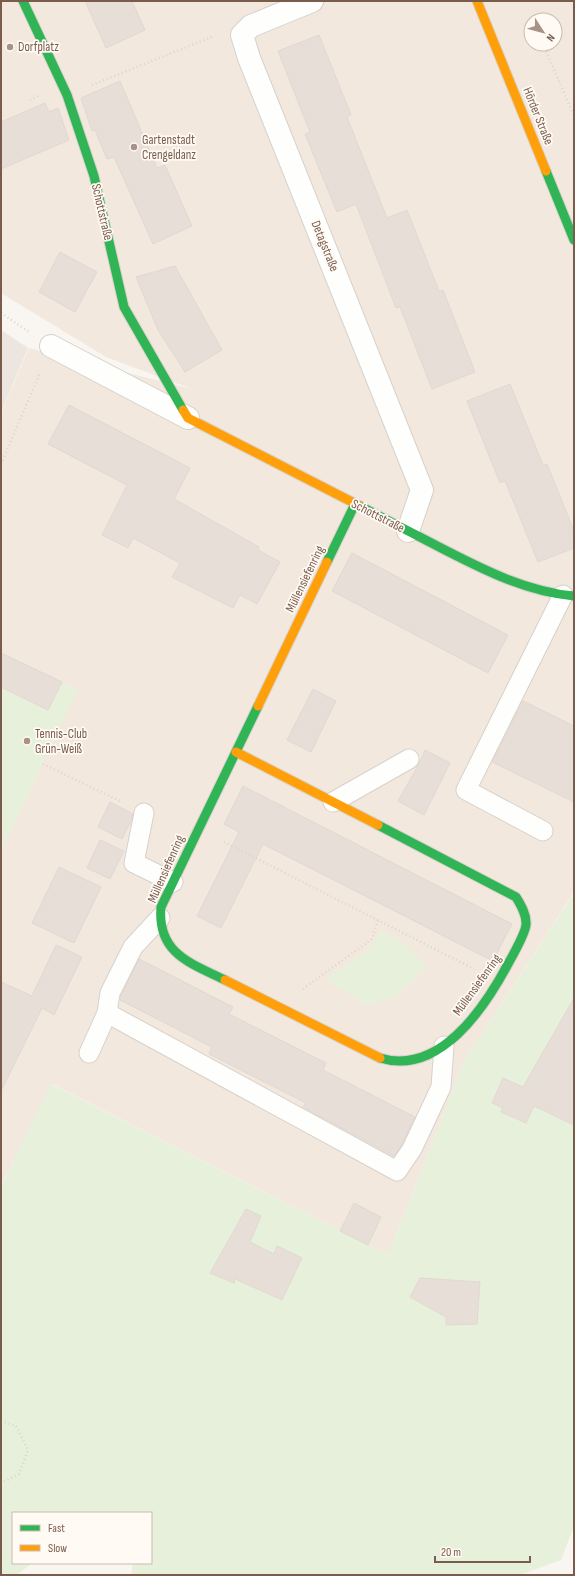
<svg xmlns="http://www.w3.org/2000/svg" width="575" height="1576" font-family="'Sofia Sans Condensed',sans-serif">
  <rect width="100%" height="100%" fill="#f9f5f0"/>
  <path fill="#f2e8de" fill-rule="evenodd" d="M 1,1 L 574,1 L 574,892 L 465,1060 L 388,1255 L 52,1084 L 1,1185 L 1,413 L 29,348 L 192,389 L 106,357 L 1,293 ZM 531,20 L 555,20 L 555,44 L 531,44 Z"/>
  <path fill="#ede5e0" d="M 1,330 L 28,348 L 1,412 Z"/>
  <path fill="#e7f0db" d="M 1,654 L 78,690 L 1,851 Z
    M 574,893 L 574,1526 L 561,1560 L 520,1575 L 131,1575 L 133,1563 L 151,1563 L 151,1513 L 13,1513 L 13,1563 L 32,1563 L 17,1575 L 1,1575 L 1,1186 L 51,1084 L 388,1255 L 465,1060 Z
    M 380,929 L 401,941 L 427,966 L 395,997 L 367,1005 L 326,979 L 372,947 Z"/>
  <path fill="#e6ded7" stroke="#e2d8d2" d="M 85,1 L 132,1 L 145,30 L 106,48 Z
    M 319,35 L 351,115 L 347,117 L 387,218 L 407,210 L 439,291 L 443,290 L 475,372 L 432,389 L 400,307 L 396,308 L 356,204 L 337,212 L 305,134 L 310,132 L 278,51 Z
    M 120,81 L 157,168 L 165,165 L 192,226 L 153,244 L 114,157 L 107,159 L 95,130 L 92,131 L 81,98 Z
    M 45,103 L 49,112 L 58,108 L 69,140 L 1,169 L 1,122 Z
    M 60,252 L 97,272 L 75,312 L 39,292 Z
    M 175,266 L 222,350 L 185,372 L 158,330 L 136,277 Z
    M 510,384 L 543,465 L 547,464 L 574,531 L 574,548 L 538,562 L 505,481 L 500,483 L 467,401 Z
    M 69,405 L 190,468 L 174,499 L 259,547 L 258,550 L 280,562 L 257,604 L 240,595 L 233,608 L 172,577 L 180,563 L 133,538 L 128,548 L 102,535 L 127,485 L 48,444 Z
    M 352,553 L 508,635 L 488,673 L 332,591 Z
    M 1,653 L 62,682 L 48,710 L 1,687 Z
    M 313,689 L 336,701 L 311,752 L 287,740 Z
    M 523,701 L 574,726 L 574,802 L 492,762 Z
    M 425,750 L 450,763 L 424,815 L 398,801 L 419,764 Z
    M 243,786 L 512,924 L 493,961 L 263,844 L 221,928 L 197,916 L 239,832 L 224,824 Z
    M 110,802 L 133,814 L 131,821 L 122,839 L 98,827 Z
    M 100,840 L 124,851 L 110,879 L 87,868 Z
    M 59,867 L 101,887 L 74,943 L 32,923 Z
    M 56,945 L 82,957 L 54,1015 L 42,1008 L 1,1091 L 1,982 L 32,996 Z
    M 139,959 L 233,1007 L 229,1014 L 326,1063 L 323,1070 L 415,1117 L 402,1144 L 394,1156 L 303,1107 L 306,1103 L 209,1054 L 212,1047 L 120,1000 L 121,996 Z
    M 574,998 L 574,1125 L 534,1106 L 526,1123 L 501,1112 L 503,1108 L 492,1103 L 503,1078 L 523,1087 Z
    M 354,1203 L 381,1217 L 368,1245 L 340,1231 Z
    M 246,1209 L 261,1216 L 250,1242 L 274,1254 L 277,1246 L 302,1258 L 282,1300 L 235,1279 L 234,1283 L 210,1273 Z
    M 420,1278 L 480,1282 L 477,1324 L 446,1325 L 446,1317 L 410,1297 Z"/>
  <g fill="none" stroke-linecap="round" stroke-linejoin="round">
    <defs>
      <path id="lane" d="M 333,802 L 409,759
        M 144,813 L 134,863 L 173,882
        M 543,831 L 466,790 L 563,595
        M 107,1013 L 397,1171 L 412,1149 L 441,1087 L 444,1046
        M 89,1053 L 107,1013 L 110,993 L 133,947 L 160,918"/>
      <path id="street" d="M 312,1 L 251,26 L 242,35 L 249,58 L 422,490 L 408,531
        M 51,346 L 188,418"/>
      <path id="fast" d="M 23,1 L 67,95 L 94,176 L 124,307 L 183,410
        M 546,171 L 574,240
        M 358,505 C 387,520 416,535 445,550 C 486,571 528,592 574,596
        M 327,562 L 355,504
        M 378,825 L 516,897 C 521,905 527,915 526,925 C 525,934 513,955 508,964 C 484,1009 439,1076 380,1058
        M 225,980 C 190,963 157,953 161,907 L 258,706"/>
      <path id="slow" d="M 477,1 L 546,171
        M 183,410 L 188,418 L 358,505
        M 258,706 L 327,562
        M 236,752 L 378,825
        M 225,980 L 380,1058"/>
    </defs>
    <use href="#lane" stroke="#d7d1cb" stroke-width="21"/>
    <use href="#street" stroke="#d7d1cb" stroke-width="24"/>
    <use href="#fast" stroke="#d9d2cb" stroke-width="11"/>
    <use href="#slow" stroke="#d9d2cb" stroke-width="11"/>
    <path stroke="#dcd5d0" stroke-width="2.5" stroke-dasharray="1 3" stroke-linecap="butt" d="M 543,44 L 574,116
      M 92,85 L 214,36
      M 30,100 L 38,96
      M 1,313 L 29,332
      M 1,464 L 40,373
      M 43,764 L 120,801
      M 224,842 L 474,969
      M 303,989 L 372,939 L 378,920
      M 1,1421 L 16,1426 L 28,1450 L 19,1474 L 1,1483"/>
    <use href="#lane" stroke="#fefefd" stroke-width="19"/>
    <use href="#street" stroke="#fefefd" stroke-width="22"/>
    <use href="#fast" stroke="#30b455" stroke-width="9"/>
    <use href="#slow" stroke="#ff9f0a" stroke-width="9"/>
  </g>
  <g fill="#a69286" stroke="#fffaf3" stroke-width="1.5">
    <circle cx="10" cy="47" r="4"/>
    <circle cx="134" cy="147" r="4"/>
    <circle cx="27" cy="741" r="4"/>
  </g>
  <g text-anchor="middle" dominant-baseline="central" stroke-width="3.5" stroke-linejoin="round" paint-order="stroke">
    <g font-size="13" fill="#7a5c4d" stroke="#fffaf3" text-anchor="start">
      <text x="18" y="47">Dorfplatz</text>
      <text x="142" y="140">Gartenstadt<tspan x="142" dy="15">Crengeldanz</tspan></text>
      <text x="35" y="734">Tennis-Club<tspan x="35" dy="15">Grün-Weiß</tspan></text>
    </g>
    <g font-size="13" fill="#7a5c4d" stroke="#fffaf3">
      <text transform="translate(538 116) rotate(68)">Hörder Straße</text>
      <text transform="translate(102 212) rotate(77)">Schottstraße</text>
      <text transform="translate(325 246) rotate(68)">Detagstraße</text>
      <text transform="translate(378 516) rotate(27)">Schottstraße</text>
      <text transform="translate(305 579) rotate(-64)">Müllensiefenring</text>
      <text transform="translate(166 869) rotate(-66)">Müllensiefenring</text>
      <text transform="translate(477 985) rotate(-54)">Müllensiefenring</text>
    </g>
  </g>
  <rect width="575" height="1576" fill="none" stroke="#7a5c4d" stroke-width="4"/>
  <rect x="12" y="1512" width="140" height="52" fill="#fffaf3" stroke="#cabbb1"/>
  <rect x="20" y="1525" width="20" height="6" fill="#30b455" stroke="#cabbb1"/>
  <text x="48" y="1532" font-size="12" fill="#7a5c4d">Fast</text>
  <rect x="20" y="1545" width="20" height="6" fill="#ff9f0a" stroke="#cabbb1"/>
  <text x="48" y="1552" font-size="12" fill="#7a5c4d">Slow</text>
  <g transform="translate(543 32) rotate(126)"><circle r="19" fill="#fffaf3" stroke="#cabbb1"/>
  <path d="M0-3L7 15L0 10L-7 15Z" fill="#a69286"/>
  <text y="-6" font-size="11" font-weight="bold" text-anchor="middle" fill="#7a5c4d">N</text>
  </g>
  <path d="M435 1556v6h95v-6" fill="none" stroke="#7a5c4d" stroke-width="2"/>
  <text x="441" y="1556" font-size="12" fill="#7a5c4d" stroke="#fffaf3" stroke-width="3" paint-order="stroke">20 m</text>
</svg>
